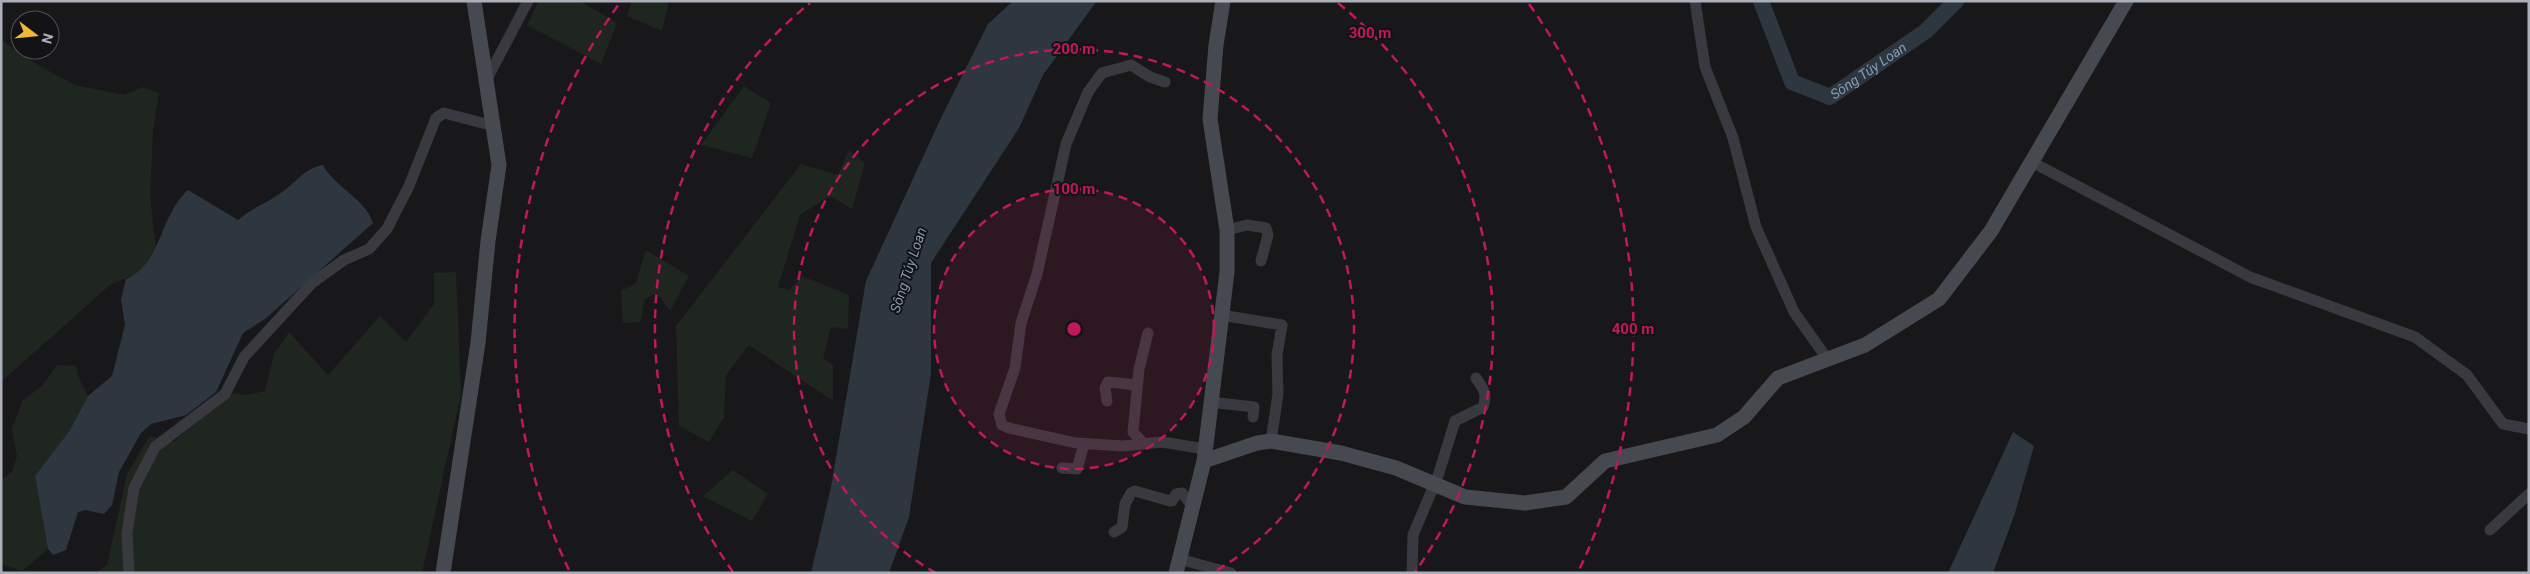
<svg xmlns="http://www.w3.org/2000/svg" width="2530" height="574" font-family="Roboto,sans-serif">
  <rect width="100%" height="100%" fill="#18181b"/>
  <path fill="#1e261f" d="M 539,1 L 580,1 L 617,23 L 601,64 L 527,25 Z
    M 632,1 L 669,1 L 662,31 L 627,16 Z
    M 1,40 L 38,65 L 75,85 L 124,95 L 143,87 L 159,93 L 153,132 L 150,196 L 156,249 L 139,273 L 111,284 L 1,382 Z
    M 744,86 L 771,103 L 752,158 L 701,145 Z
    M 849,150 L 865,163 L 852,209 L 830,196 L 800,215 L 778,287 L 789,290 L 802,276 L 849,295 L 848,329 L 831,327 L 823,358 L 833,365 L 833,401 L 749,345 L 726,375 L 724,417 L 709,442 L 679,426 L 676,326 L 801,164 L 838,175 Z
    M 646,250 L 689,276 L 670,311 L 657,293 L 645,299 L 640,322 L 623,323 L 621,291 L 636,283 Z
    M 456,272 L 461,394 L 422,573 L 96,573 L 107,565 L 127,474 L 150,436 L 173,442 L 233,393 L 248,395 L 265,391 L 274,354 L 289,332 L 328,375 L 380,316 L 406,342 L 434,304 L 434,273 Z
    M 57,365 L 76,366 L 78,376 L 88,396 L 70,430 L 35,476 L 48,549 L 22,571 L 1,564 L 1,480 L 12,472 L 17,456 L 12,429 L 22,401 L 42,386 Z
    M 733,470 L 768,494 L 752,521 L 703,496 Z"/>
  <path fill="#2e373f" d="M 1013,1 L 1100,1 L 1096,2 L 1043,75 L 1019,128 L 931,263 L 931,373 L 909,517 L 889,573 L 811,573 L 831,487 L 866,281 L 940,120 L 988,24 Z
    M 323,165 C 335,188 365,198 373,223 L 265,319 L 243,333 L 216,392 L 186,415 L 151,424 L 141,433 L 119,472 L 112,505 L 104,514 L 86,510 L 78,512 L 66,550 L 53,555 L 48,549 L 35,476 L 70,430 L 88,396 L 112,376 L 125,325 L 121,299 L 126,279 C 162,264 159,216 188,190 L 238,220 C 251,209 264,204 278,195 C 294,185 304,168 323,165 Z
    M 2013,432 L 2034,446 L 2015,513 L 1993,573 L 1948,573 Z"/>
  <g fill="none" stroke-linecap="round" stroke-linejoin="round">
    <path stroke="#2e373f" stroke-width="16" id="s1" d="M 1761,1 L 1792,82 L 1830,97 L 1926,31 L 1956,1"/>
    <path stroke="#393a40" stroke-width="11" d="M 1695,1 L 1705,67 L 1733,138 L 1756,227 L 1794,312 L 1828,360
      M 487,79 L 528,1
      M 1165,82 L 1150,77 L 1131,65 L 1102,73 L 1088,92 L 1066,144 L 1037,274 L 1021,323 L 1015,368 L 999,414 L 1002,425 L 1009,428 L 1076,443 L 1123,446 L 1162,442 L 1205,449
      M 2032,162 L 2250,277 L 2415,337 L 2467,375 L 2503,424 L 2529,429
      M 1227,230 L 1247,225 L 1266,228 L 1268,235 L 1261,261
      M 1221,315 L 1282,325 L 1277,355 L 1278,394 L 1271,441
      M 1107,401 L 1105,388 L 1108,382 L 1137,385
      M 1210,402 L 1254,407 L 1253,417
      M 1143,443 L 1133,432 L 1139,369 L 1148,333
      M 1062,468 L 1077,469 L 1084,444
      M 2490,530 L 2529,494
      M 1114,532 L 1122,527 L 1125,504 L 1131,493 L 1135,491 L 1170,501 L 1172,501 L 1176,494 L 1182,493 L 1192,506
      M 1179,559 L 1231,573
      M 129,573 L 127,533 L 134,488 L 155,447 L 225,394 L 244,357 L 312,283 L 344,260 L 369,249 L 387,229 L 409,186 L 436,118 L 444,113 L 494,126
      M 1412,573 L 1413,535 L 1438,476 L 1455,421 L 1483,407 C 1488,394 1483,388 1476,378"/>
    <path stroke="#474950" stroke-width="15" d="M 1204,461 L 1257,443 L 1271,441 L 1341,453 L 1396,468 L 1465,497 L 1525,503 L 1566,497 L 1605,461 L 1717,435 L 1744,417 L 1778,378 L 1865,345 L 1939,299 L 1991,231 L 2126,1
      M 443,573 L 478,343 L 488,241 L 499,165 L 474,1
      M 1176,573 L 1204,461 L 1227,272 L 1227,230 L 1210,119 L 1216,45 L 1223,1"/>
  </g>
  <circle cx="1074" cy="329" r="140" fill="#c2185b" fill-opacity=".12"/>
  <g fill="none" stroke="#c2185b" stroke-width="2.5" stroke-dasharray="9 6">
    <circle cx="1074" cy="329" r="140"/>
    <path d="M936 573A280 280 0 1 1 1212 573"/>
    <path d="M733 572A419 419 0 0 1 810 3M1338 3A419 419 0 0 1 1415 572"/>
    <path d="M569 570A559 559 0 0 1 619 4M1529 4A559 559 0 0 1 1579 570"/>
  </g>
  <g text-anchor="middle" dominant-baseline="central" stroke-width="4" stroke-linejoin="round" paint-order="stroke">
    <g font-size="14" font-style="italic" fill="#829cb5" stroke="#131316">
      <text stroke="none"><textPath href="#s1" startOffset="174">Sông Túy Loan</textPath></text>
      <text transform="translate(908 270) rotate(-72)">Sông Túy Loan</text>
    </g>
  </g>
  <circle cx="1074" cy="329" r="8" fill="#c2185b" stroke="#131316" stroke-width="2.5"/>
  <g font-size="15" text-anchor="middle" font-weight="bold" fill="#c2185b" stroke="#131316" stroke-width="4" stroke-linejoin="round" paint-order="stroke">
    <text x="1370" y="38">300 m</text>
    <text x="1074" y="54">200 m</text>
    <text x="1074" y="194">100 m</text>
    <text x="1633" y="334">400 m</text>
  </g>
  <rect width="2530" height="574" fill="none" stroke="#abafba" stroke-width="5"/>
  <g transform="translate(35 35) rotate(106)"><circle r="24" fill="#131316" stroke="#505158"/>
  <path d="M0-4L9 19L0 12L-9 19Z" fill="#f3b738"/>
  <text y="-8" font-size="14" font-weight="bold" text-anchor="middle" fill="#abafba">N</text>
  </g>
</svg>
